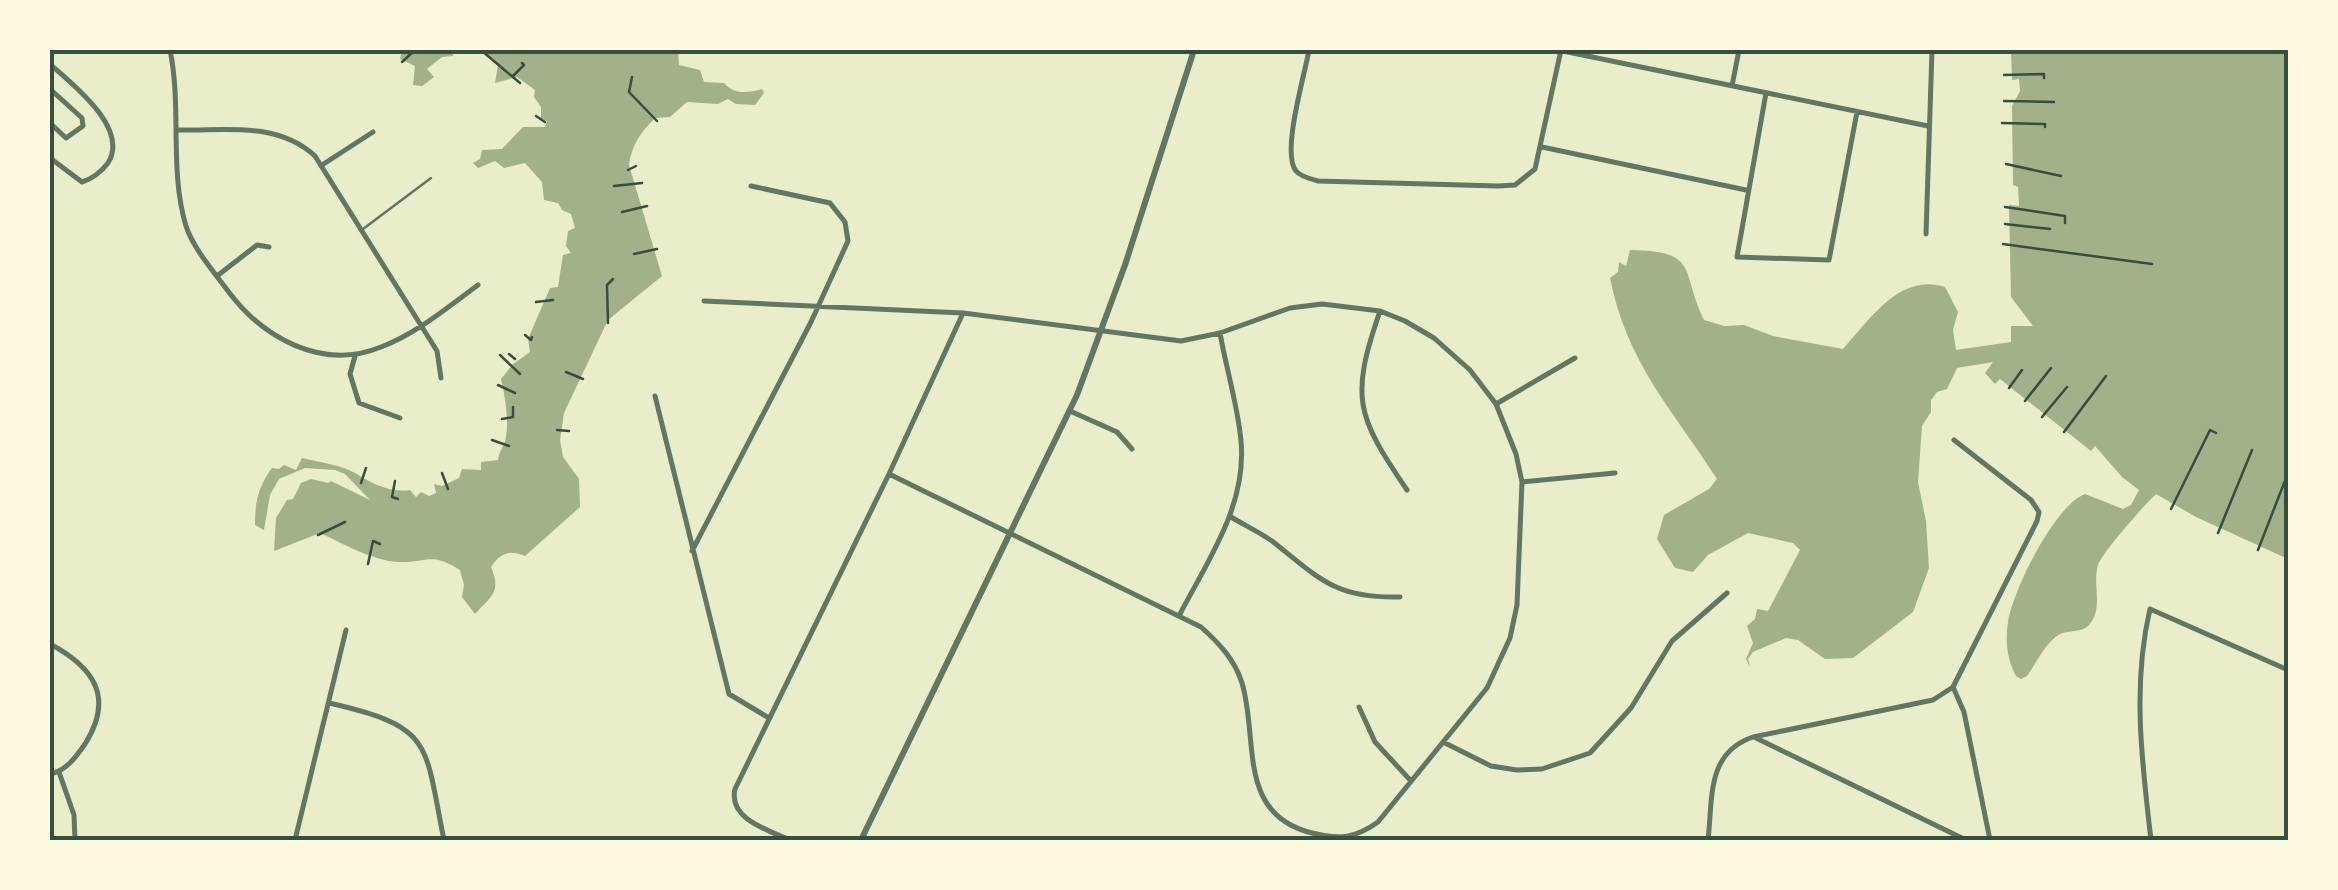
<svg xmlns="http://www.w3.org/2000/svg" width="2338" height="890" font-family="Cabin,sans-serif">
  <rect width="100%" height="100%" fill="#e9edc9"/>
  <path fill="#a3b18a" d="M 402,50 L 453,50 L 453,56 L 442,57 L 427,69 L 434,77 L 422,86 L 413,85 L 415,66 L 400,59 Z
    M 479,50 L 678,50 L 679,65 L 700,70 L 704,82 L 724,83 C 734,95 748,93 762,89 L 764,93 L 755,105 L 736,104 L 728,99 L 718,104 L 687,102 L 670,117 L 655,118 C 641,132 632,144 629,165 L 662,276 L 608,320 L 564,413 L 560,440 L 563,457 L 579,479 L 580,507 L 525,556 C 509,550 501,552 491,567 C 502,593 491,596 475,614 L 462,597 L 464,585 L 460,570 C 431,551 427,563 398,562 C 371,560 344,544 320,533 L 274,551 L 276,518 L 287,500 L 293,499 L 301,483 L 311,479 L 328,483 L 331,481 L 370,500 L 345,474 L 335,470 L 305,468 L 279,479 L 275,486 L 270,495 L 264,530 L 255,525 C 255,502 258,487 272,468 L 279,469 L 284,465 L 296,470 L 302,458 C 319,462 342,465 357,474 C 372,484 391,493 410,490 L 416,497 L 421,492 L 429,496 L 436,493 L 434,484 L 442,486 L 459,478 L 462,469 L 481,470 L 481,462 L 498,460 C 499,450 505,446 506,437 C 509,419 505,397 501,379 L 513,364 L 530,352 L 528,339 L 550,288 L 558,287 L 563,255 L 571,253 L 566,246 L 568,231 L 575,228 L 571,214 L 562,210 L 558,203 L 544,200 L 542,182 L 525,163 L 504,168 L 495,161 L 478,168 L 473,163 L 480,159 L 482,150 L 502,149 L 523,127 L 545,127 L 547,121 L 541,118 L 541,107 L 534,97 L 535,90 L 517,77 L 495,83 L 498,65 Z
    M 2011,50 L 2288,50 L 2288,559 L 2196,517 L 2156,494 C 2145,504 2102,553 2098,565 C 2092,585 2104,608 2089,625 C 2082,633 2069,630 2060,634 C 2045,643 2037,662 2027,676 L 2021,679 L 2016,676 C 2007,659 2005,641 2008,622 C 2013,590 2055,505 2085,494 L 2123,509 L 2131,505 L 2139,490 L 2122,477 L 2095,446 L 2091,451 L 2000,379 L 1995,384 L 1985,373 L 1993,362 L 1957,368 L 1947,389 L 1937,392 L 1931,400 L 1931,412 L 1922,426 L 1918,482 L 1926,521 L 1929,568 L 1913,612 L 1853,658 L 1825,659 L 1798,640 L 1786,638 L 1753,652 L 1748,659 L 1750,667 L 1746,659 L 1753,643 L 1747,626 L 1755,619 L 1757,609 L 1768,611 L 1800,550 L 1793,543 L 1748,533 L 1708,555 L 1693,572 L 1675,568 L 1657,539 L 1664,515 L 1709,489 L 1717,479 C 1672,409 1627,363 1610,278 L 1618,272 L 1619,262 L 1626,266 L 1630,250 C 1700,251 1680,270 1704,320 L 1724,326 L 1744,325 L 1773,336 L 1843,349 C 1871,318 1900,273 1945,287 L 1958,312 L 1953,330 L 1956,350 L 2011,342 L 2011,326 L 2033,326 L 2011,297 L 2009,205 L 2019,206 L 2018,187 L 2013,185 L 2012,106 L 2020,91 L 2019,79 L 2012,80 Z"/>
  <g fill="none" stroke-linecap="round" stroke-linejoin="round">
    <path stroke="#344e41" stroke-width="2.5" d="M 482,51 L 520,83
      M 402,62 L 415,50
      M 2004,75 L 2044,74 L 2044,78
      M 513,76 L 524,65 L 522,63
      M 632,77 L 629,92 L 657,121
      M 2004,101 L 2054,102
      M 536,116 L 545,122
      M 2002,123 L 2045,124 L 2045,127
      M 2006,164 L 2061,176
      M 628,170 L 636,166
      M 614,186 L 642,183
      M 2005,207 L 2065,216 L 2065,223
      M 622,212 L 647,206
      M 2005,224 L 2050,229
      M 2003,244 L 2152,264
      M 634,254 L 657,249
      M 536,302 L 553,300
      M 608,323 L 607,285 L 613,279
      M 525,335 L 531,340 L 532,337
      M 509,354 L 515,359
      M 500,355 L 520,374
      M 566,372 L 583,379
      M 498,385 L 515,393
      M 2009,388 L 2022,370
      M 2025,401 L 2051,368
      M 2042,417 L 2067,387
      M 502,419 L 513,417 L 513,407
      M 557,430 L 569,431
      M 2064,432 L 2106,376
      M 492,440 L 509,446
      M 442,473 L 448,489
      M 395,481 L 392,497 L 398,499
      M 361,483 L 366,468
      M 2171,509 L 2210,430 L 2216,433
      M 2218,533 L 2252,450
      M 318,535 L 345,522
      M 2258,550 L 2288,473
      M 368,564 L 373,541 L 380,544"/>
    <path stroke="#617663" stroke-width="2.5" d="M 363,229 L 431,178"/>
    <path stroke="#617663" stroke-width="5" d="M 170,50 C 182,107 169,170 186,226 C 193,248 214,272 228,291 C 263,338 322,371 381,347 C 416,334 448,307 478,285
      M 1309,50 C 1305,74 1281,153 1296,171 C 1301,177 1311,179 1318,181 L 1498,186 L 1515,185 L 1535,169 L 1561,50
      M 1563,51 L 1928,126
      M 50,64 C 72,84 130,128 108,163 C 101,172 92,179 82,182 L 50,158
      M 1732,86 L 1739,50
      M 50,89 L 82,118 L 83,126 L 66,138 L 50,123
      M 1766,93 L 1737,257 L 1829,260 L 1857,112
      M 178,130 C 226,131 277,121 315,156 L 437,351 L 441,378
      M 1542,147 L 1746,190
      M 322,165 L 373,132
      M 1926,234 L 1932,50
      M 217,276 L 257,245 L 269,247
      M 704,301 L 963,313 L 1181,341 L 1220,333 L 1290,308 L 1322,304 L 1380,311 L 1405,321 L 1434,338 L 1470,370 L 1496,404 L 1516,454 L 1522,482 L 1517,605 L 1510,638 L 1487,688 L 1378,822 C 1356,838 1339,840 1312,833 C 1236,814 1259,740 1242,683 C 1235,660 1219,643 1201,627 L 889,474
      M 1380,311 C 1350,398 1356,415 1407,490
      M 355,356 L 350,374 L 359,403 L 400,418
      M 655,396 L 729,694 L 769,718
      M 1496,404 L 1575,358
      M 1070,411 L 1117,432 L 1132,449
      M 1522,482 L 1615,473
      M 1231,517 C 1244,525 1259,532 1272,541 C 1319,578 1335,599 1400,597
      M 692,551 L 811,322 L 848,241 L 845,222 L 830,203 L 751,186
      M 1180,614 C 1208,560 1247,505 1241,441 C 1238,406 1226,368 1220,333
      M 50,644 C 95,668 114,698 85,744 C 76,757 66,771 50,774
      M 1953,687 L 1964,712 L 1990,840
      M 329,703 C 435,727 424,743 444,840
      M 1359,707 L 1375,742 L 1411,781
      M 1756,738 L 1966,840
      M 1445,743 L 1491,766 L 1517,770 L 1542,769 L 1590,753 L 1631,708 L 1672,641 L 1727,593
      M 59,772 L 74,815 L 75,840
      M 295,840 L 346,630
      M 790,840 C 768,830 728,819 735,789 L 889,474 L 963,313
      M 1708,840 C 1713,798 1706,753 1753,737 L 1933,700 L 1953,687 L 2037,521 L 2039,512 L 2031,500 L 1954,440
      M 2151,840 C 2142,763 2132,685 2150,609 L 2288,670"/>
    <path stroke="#617663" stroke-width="6" d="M 861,840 L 1077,395 L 1125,265 L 1194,50"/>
  </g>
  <rect width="2338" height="890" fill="none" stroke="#fefae0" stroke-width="105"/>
  <rect x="52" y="52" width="2234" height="786" fill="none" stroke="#344e41" stroke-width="4"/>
</svg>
